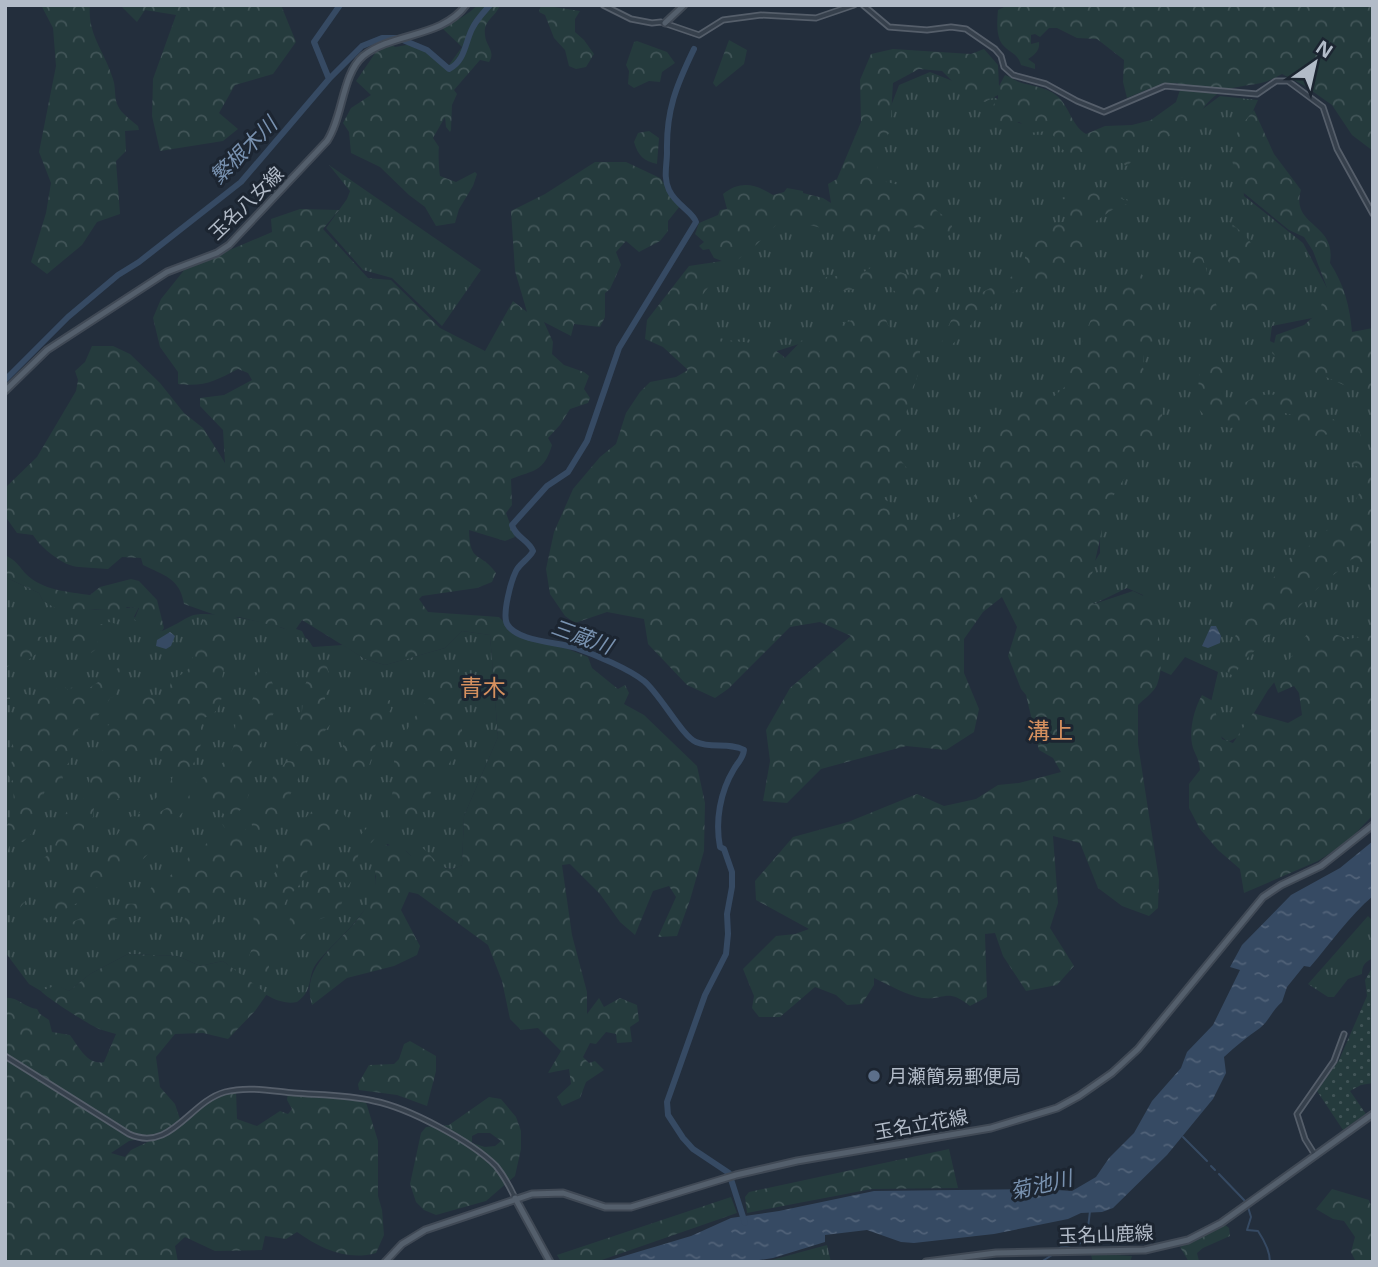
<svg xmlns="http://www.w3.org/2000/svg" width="1378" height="1267" font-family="'Noto Sans','Noto Sans JP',sans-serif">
  <defs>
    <pattern id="grass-tufts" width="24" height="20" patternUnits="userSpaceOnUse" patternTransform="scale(1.75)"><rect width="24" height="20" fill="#253b3d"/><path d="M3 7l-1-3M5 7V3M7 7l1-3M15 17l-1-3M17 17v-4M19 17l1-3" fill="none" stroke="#425558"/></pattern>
    <pattern id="forest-crowns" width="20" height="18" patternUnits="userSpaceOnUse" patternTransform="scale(1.75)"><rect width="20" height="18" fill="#253b3d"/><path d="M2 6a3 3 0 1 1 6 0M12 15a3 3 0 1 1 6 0" fill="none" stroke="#425558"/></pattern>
    <pattern id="park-dots" width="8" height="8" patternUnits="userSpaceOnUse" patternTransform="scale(1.75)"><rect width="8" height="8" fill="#253b3d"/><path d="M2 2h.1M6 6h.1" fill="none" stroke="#425558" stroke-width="1.8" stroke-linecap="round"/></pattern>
    <pattern id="water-ripples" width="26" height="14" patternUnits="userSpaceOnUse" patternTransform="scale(1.75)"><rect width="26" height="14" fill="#364a63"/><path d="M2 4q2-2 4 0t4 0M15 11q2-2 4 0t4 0" fill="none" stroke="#516278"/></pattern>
  </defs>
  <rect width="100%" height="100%" fill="#232e3c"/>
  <path fill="url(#grass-tufts)" d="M 930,72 L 998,99 L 998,118 L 1114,145 L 1173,131 L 1220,96 L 1258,100 L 1239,141 L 1244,196 L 1303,243 L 1334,301 L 1317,317 L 1272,326 L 1270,341 L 1370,390 L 1373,394 L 1373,642 L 1360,651 L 1315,633 L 1268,690 L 1240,736 L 1228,742 L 1206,724 L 1218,672 L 1185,657 L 1171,675 L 1153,667 L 1143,595 L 1127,588 L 1094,604 L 1079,586 L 1100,553 L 1100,503 L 1071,398 L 976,509 L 922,534 L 863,491 L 875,320 L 758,357 L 687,334 L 677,303 L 784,208 L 866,226 L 876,145 L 899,85 Z
    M 329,165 L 481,270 L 442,326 L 392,278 L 363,270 L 326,228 L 347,199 L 350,191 Z
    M 5,577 L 39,593 L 43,601 L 95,610 L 139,607 L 134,617 L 162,631 C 174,626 182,620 191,616 C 208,608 292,626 307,639 C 310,641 311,645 313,647 L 343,645 L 365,659 L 385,665 L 445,648 L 462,631 L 490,635 L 498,737 L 464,816 L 462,865 C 449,874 438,865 428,856 L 411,856 L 406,851 L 387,844 L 375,876 C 383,904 331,944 316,964 C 307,977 314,990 297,1002 C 271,1008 243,976 223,961 L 200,966 L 178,956 L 128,954 L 90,974 L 69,991 L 57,986 L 41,991 L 29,984 L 5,952 Z
    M 1368,916 L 1373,921 L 1373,958 C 1365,962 1362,965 1362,974 L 1348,979 L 1334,997 L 1328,997 L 1308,984 Z
    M 827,1245 L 831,1262 L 764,1262 Z"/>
  <path fill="url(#forest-crowns)" fill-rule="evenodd" d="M 41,5 L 90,5 C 87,34 105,52 113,79 C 116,87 114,99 118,106 C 121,113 132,121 138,126 L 139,130 L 125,131 L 126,151 L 116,161 L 120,214 L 97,222 L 82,245 L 47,274 L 31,262 L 46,213 L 51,183 L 39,152 L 56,66 L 53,28 Z
    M 120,5 L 281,5 L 296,42 L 273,74 L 235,85 L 219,113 L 238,129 L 223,141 L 160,151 L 152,116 L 153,79 L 176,15 L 145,10 L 137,22 Z
    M 478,5 L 500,5 C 496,17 483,20 485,35 C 486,47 496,51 489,62 L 480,60 L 454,90 L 457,94 L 452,105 L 451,130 L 450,132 L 446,127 L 445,117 L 433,138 L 439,147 C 438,152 439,170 440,176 L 456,182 L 475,172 L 477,174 L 473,186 L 459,209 L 455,223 L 436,226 L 425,207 L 409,195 L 380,167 L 351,153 L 349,132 L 343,123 L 351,108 L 371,95 L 356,81 L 376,52 L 389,43 L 395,47 L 418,43 L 446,69 L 462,47 L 443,29 L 444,27 C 456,21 468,14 478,5 Z
    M 541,5 L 580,11 L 575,19 L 575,32 L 584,40 L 594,54 L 586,67 L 576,69 L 569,66 L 565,50 L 554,38 L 545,15 L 539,12 Z
    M 1008,5 L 1373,5 L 1373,151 L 1352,135 L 1332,105 L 1305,86 L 1282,74 C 1260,87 1250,83 1228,89 C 1210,94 1199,114 1191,129 L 1140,146 L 1134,159 L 1127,166 C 1114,158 1095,152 1080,152 C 1071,153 1078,156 1070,153 C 1047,146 1065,126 1031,133 L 1029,128 L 1019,122 C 1009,128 1000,126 991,118 L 991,108 L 998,99 L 998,95 L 985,102 C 967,97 955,84 942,71 L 919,69 L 893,83 L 890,132 L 879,146 L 877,180 C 884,181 916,189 921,192 C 931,199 933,212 945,216 L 952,226 L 950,235 L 943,238 L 933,230 L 911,227 L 903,232 L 896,240 L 879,235 L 833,231 L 794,221 L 780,221 L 756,245 L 716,277 L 698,301 L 701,327 C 705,330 710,334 715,336 C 741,347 762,336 785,358 L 805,337 L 869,314 L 885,317 L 895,343 L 920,351 L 919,371 L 894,452 L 910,472 L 899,480 L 877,489 L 878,496 L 895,505 L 907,520 C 945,528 972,523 979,479 C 981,469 981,457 983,447 C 988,431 1002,420 1013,409 C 1027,396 1033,393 1052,398 L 1068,384 L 1067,376 C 1079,359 1081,342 1089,324 C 1097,303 1117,280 1135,267 C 1162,293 1154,315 1159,349 L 1144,353 L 1143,368 L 1156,390 L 1163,409 L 1159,436 L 1125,477 L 1107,506 L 1093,571 L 1085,592 L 1094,604 L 1133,591 L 1148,598 C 1157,624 1167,658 1157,685 C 1154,692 1144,699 1138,705 L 1138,744 L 1159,880 L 1158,908 L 1149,916 L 1122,906 L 1098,888 L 1080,843 L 1053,836 L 1058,903 L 1050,928 L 1074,966 L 1057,985 L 1026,991 L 1003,956 L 995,933 L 985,934 L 987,997 L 970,1006 C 946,987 945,1001 922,998 C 906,995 889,985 874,978 L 874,985 L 862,1004 L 847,1005 L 836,995 L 815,987 L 780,1017 L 759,1017 L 752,1008 L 754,996 L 743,969 L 776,936 L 795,934 L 809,929 L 756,900 L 755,881 L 793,837 L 848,822 L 917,794 L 944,806 L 976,799 L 998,785 L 1019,783 L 1061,772 L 1053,758 L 1039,750 L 1026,695 L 1021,689 L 1008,656 L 1017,627 L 1002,597 L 983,612 L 964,639 L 964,673 L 979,709 L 974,732 L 946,750 L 906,746 L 821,769 L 787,803 L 763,801 L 770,761 L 766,730 L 790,688 L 851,636 L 820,622 L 790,627 L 728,689 L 715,698 L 687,685 L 648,644 L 644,619 L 607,612 L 575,623 L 565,616 L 550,594 L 546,569 L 554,532 L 573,489 L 600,457 L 616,444 L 626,413 L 640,392 L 650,382 L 676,377 L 688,370 L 663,347 L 645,339 L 647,320 L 689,266 L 722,261 L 714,258 L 709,249 L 703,250 L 699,246 L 704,242 L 695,234 L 699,223 L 718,215 L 720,210 L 727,209 L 723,194 C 741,180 755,184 773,195 L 784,192 L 787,188 L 803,191 L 803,193 L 823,198 L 831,203 L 828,184 L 837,179 L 861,122 L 860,80 L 871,54 L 893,49 L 971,54 L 984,49 L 998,65 L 999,86 L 1005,75 C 1011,77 1014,80 1019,82 C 1031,86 1046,87 1056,95 C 1069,105 1071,125 1086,134 L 1105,126 L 1132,125 L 1151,120 L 1176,102 L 1181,87 L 1177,83 L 1151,88 L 1127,98 L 1123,82 L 1124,60 L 1097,39 L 1077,38 L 1057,28 L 1049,28 L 1040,37 L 1035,34 L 1031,35 L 1031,44 L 1039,42 C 1040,51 1034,55 1028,59 L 1035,64 L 1035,69 L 1021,65 C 1018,53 1009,53 1002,44 C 996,35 997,21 998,10 Z
    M 729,40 L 747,50 L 744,64 L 716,87 L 713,83 Z
    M 637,41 L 667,52 L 675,63 L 662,72 L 660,82 L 649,81 L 634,88 L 628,84 L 629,71 L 626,65 L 634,42 Z
    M 1254,110 L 1274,154 L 1301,190 C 1290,227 1337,222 1330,263 C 1344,284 1350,307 1352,332 L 1373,328 L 1373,398 L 1299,365 L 1283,363 L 1272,353 L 1276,335 L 1304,325 L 1319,312 L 1327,288 L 1313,251 L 1304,237 L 1289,230 L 1239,189 L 1232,160 L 1234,143 L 1239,128 Z
    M 649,131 L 659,138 L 657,164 C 644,161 638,156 634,142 L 638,133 Z
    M 595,162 L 626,162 L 660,178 L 680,206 L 668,221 L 668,231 L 660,241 L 639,252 L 626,241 L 616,252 L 621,265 L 610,289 L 605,293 L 605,317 L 600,327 L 574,324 L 571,336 L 544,322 L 553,342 L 552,354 L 564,365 L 584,372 L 589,376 L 584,389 L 590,398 L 588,403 L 570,409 L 560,425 L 548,438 L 552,445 C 544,472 534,470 511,479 L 512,505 L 506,513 L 515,537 L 505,541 L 469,530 C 470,565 480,550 496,573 L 492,582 L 477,588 L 422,596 L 419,599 L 428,612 L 499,617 L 509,627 L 531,639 L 563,647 L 588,657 L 592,668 L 618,689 L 625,685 L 629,693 L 624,704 L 644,715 L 697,766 L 705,803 L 704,851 L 690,900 L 677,936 L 658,937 L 676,897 L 669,886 L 653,891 L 635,935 L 620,922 L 600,894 L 570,864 L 562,865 L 572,935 L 587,992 L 587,1014 L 599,998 L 604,1007 L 620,998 L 637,1005 L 639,1021 L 630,1027 L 632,1042 L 617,1043 L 616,1034 L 606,1032 L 596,1044 L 590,1043 L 583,1057 L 589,1063 L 595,1061 L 604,1070 L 586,1082 L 580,1098 L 562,1106 L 557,1097 L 571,1084 L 569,1069 L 548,1073 L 561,1051 L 538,1028 L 521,1030 L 510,1019 L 502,981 L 488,945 L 418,894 L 409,892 L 401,910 L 420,946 L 417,955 L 394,966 L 347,978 L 312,1005 C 298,961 349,940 367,905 C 370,897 376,887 376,879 C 375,867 373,859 379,847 C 396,844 397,842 411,856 L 421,847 C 434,855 442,878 462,865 L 464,816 L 498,737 L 490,635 L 462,631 L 445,648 L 385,665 L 365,659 L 302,620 L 296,629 L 302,631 L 305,637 L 303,638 L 283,628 L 239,617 L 221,617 L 184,604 C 180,578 163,575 143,565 L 141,558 L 122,557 L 108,569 C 98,568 88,568 79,567 C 64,567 40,547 33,535 L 17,533 L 5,516 L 5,488 L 37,457 L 76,391 L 78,380 L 75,371 L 85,362 L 92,346 L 113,346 L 130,354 L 160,383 L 184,413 L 203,428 L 225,463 L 223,430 L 200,406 L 200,398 L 224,395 L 252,380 L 248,373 L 238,369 C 215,381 205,387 178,384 L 178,372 L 160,347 L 153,318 L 161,299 L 185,269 L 272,232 L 271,219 L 300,209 L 339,210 L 323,229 L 368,278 L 391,280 L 440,328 L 485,351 L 513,301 L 527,312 L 515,271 L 511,211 L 545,194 Z
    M 1177,168 L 1179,171 L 1182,168 L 1189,174 L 1189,178 L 1173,176 L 1169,183 L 1172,187 L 1165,189 L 1155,184 L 1154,179 L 1146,171 L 1149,170 L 1158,179 L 1164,181 Z
    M 1086,188 L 1102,189 L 1114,201 L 1117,197 L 1135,203 L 1118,206 L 1093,223 L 1083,220 L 1073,221 L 1074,217 L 1068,217 L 1066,199 L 1057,200 Z
    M 1063,222 L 1082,227 L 1089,238 C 1081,254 1076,254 1068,265 C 1061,275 1062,280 1052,289 L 1021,287 L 983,312 L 947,350 L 943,351 L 939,348 C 944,338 947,327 953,317 C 966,294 1005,285 1025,267 L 1025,238 L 1046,225 Z
    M 1232,224 L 1245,235 L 1257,251 L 1257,260 L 1267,278 C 1282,282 1276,290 1281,301 L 1275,301 L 1250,321 L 1244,316 L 1251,285 L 1236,275 L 1227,259 L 1235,238 Z
    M 1199,244 L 1217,307 L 1214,319 L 1201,315 L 1186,270 Z
    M 887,264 C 896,269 905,276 916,276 C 925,275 931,270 941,273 C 939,292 930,298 914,306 L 903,301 L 891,287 L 883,285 L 835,292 L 819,292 L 826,277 C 841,275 863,278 873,265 Z
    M 1217,349 L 1228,374 L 1224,406 C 1231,405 1239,404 1246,402 C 1251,399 1256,396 1261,395 C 1293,391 1326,410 1347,431 L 1342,437 L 1330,434 L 1302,438 L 1297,416 L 1285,413 L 1271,424 L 1230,428 L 1212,424 L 1197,407 C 1198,388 1198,364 1212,350 Z
    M 1359,431 L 1367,454 L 1373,459 L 1373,568 L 1352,559 L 1317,589 L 1241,664 L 1234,676 L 1219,669 L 1235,637 L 1244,613 L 1290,558 L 1306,549 L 1327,530 L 1343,525 L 1369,474 L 1348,461 L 1349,446 Z
    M 5,555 C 18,562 17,564 26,574 C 41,590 69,592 90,595 L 100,587 L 131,579 L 139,581 L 157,600 L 164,628 L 162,631 L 134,620 L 139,608 L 127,607 L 123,610 L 57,609 L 43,601 L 39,593 L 5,577 Z
    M 205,617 L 231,627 L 226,637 C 232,654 226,656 223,673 C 220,687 226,701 214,713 C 210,717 203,716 201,722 C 199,726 203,733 202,737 C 201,760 165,818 138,814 C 154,799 198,768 158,755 L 138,762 L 132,760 L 126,765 L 126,768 L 116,770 L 123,796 L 104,808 L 98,804 L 94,807 L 93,817 L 85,820 C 85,843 59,855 52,875 L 41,882 L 14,915 L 19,899 L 35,875 L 42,859 L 51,853 L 59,836 L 65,834 L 63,817 L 78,797 L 90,801 L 93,800 L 93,796 L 86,793 L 92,770 L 107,742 L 107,727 L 128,700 L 140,693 L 148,693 L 158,700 L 162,700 L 168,694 L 171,682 C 180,673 191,673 193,658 L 187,651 L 201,644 L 198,633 Z
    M 8,622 L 11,630 L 22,633 L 24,636 L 45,637 L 46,646 L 27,661 L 26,670 L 17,670 L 12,663 L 5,669 L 5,623 Z
    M 110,622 L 125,627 C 114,630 108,638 98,641 L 95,650 L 91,653 L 71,652 C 61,641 57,633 71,624 L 85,628 Z
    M 1309,631 L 1327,631 L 1348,639 L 1373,635 L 1373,815 L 1347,842 L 1318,861 L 1244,893 L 1240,869 L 1218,850 L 1200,829 L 1189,808 L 1189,784 L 1200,770 C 1199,757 1194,754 1192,744 C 1189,728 1195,707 1202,695 L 1213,701 L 1222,739 L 1233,743 L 1253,713 L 1288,723 L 1302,715 L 1299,693 L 1294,686 L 1278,693 L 1274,682 Z
    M 131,659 L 135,663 L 115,687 L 116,696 L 110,698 C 103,711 92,725 78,729 C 80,747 72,757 62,773 L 63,779 L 59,785 L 45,790 L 34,831 L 23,842 L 15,840 L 9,847 L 5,861 L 5,829 L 11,818 L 10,810 L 14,807 L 13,781 L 8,775 L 12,761 L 17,762 L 20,758 L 10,740 L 25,738 L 21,732 L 23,727 L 18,718 L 22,710 L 32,701 L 10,695 L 10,699 L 5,699 L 5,691 L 13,691 L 37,697 L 40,690 L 51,691 L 63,685 L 68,690 L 74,687 L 91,687 Z
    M 261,663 L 266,667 L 266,672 L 274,675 L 271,679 C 277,695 279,708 269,721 L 270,724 L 263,731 L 266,735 L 253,756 L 251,764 L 254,778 L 245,806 L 232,817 L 230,825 L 225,828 L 222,824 L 225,815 C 211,801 210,805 192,807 L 187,802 C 194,774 212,777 228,757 C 237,747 234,730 236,718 L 248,707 L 253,698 L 252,683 L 258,672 L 258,665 Z
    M 324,663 L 327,667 L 333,685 L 325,694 L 325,700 L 334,715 L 334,720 L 319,738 L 310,759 L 304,759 L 299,752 L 295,737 L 302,711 L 304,687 L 311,672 Z
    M 459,669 L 462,699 L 462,743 L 417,815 L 406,821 L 390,821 C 389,809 391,801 393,789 C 395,779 392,767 395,757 C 405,724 431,696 451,670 Z
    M 390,700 L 391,709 L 383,721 L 364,782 L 353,785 L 340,799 L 331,796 C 333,783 339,771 341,758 C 347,718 351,710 390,700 Z
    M 287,761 L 297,762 L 301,773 L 270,835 L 261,835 L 252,826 C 249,809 256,796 273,793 L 267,789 L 274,775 Z
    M 178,801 L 190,810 L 182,813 L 172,824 L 169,825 C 160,843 146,858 130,870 L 121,869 C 120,886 96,885 84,893 L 83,900 L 43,921 L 45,913 L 51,904 L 88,869 L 99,852 L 112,842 L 129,818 L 132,816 L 150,818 Z
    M 322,802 C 333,808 349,811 347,825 L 343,827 L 335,818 L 330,818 L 334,828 C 331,835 331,843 327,850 L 313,847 L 311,860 L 304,863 L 298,871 L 308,870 C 304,882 294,890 287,899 C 283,905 282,916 279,923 L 282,926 L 289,924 L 292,905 L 303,900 L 307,902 L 316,889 L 327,885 L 340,862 L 349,856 L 357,839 L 374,820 L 377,821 C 380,830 378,836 371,843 L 362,844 C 355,858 359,873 348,886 L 341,879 L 338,879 L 333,891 L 343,899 C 339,916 329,915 315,921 L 302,939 L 274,947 L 265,960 L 269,966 L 269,977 L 266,979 L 247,961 L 255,941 L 253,911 L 307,816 Z
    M 243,826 L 252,838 L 251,846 L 245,853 L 247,860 L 244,880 L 231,889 L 231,897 L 225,905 L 218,906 L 215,923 L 209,930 L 190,930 L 184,925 L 185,917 L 181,914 L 179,916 L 170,915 L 167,917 L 165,913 L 153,916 L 148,913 L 147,907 L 145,914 L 115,919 L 115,929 L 74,934 L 61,930 C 72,919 108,907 124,904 C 132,903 139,905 147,902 L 144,898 L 156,881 L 165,879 L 181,868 L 193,851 L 202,848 L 207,843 L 215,844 L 230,828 Z
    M 128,954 L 178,956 L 200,966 L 223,961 L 267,994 L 255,1011 L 228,1039 L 203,1033 L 175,1034 L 156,1057 L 160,1087 L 175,1104 L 181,1122 L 206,1100 L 236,1090 L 237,1119 L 257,1126 L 280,1111 L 288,1114 L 292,1109 L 287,1100 L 288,1092 L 365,1099 L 378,1141 L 378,1196 L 382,1210 L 384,1235 L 376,1253 C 347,1261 321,1249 297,1232 L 286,1239 L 265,1236 L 262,1250 L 215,1251 L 185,1237 L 175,1246 L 178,1262 L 5,1262 L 5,998 C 17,996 25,1008 37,1009 L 40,1014 L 49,1020 L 52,1032 L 70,1035 C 78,1046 88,1066 104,1062 L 116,1034 C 110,1032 104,1031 99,1029 C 91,1026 44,996 41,991 L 57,985 L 69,991 L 90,974 ZM 164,1134 L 131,1150 L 125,1157 L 111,1153 L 129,1141 Z
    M 410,1041 L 436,1056 L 436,1071 L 427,1106 L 397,1095 L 359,1090 L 358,1084 L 369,1065 L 394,1064 L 399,1059 L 404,1044 Z
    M 489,1097 L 501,1099 L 516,1117 L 521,1131 L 521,1149 L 515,1176 L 486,1201 L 436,1215 L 424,1210 L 416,1202 L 410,1184 L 421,1133 L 426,1127 L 449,1125 ZM 478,1133 L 490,1133 L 501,1141 L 495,1146 L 485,1147 L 472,1143 L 472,1136 Z
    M 949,1149 L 958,1188 L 872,1189 L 747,1213 L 745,1197 L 749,1192 Z
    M 1332,1189 L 1369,1200 L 1373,1211 L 1373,1262 L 1356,1262 L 1351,1252 L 1355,1237 L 1344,1221 L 1333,1219 L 1316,1209 Z
    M 731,1197 L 737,1213 L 596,1262 L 561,1262 L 557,1255 Z
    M 1224,1224 L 1229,1228 L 1230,1236 L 1203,1248 L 1197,1253 L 1199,1261 L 1189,1262 L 1180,1247 Z
    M 1103,1254 L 1132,1256 L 1130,1262 L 1093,1262 L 1091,1255 Z"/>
  <path fill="url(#park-dots)" d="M 1373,966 L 1373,1083 L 1361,1085 L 1350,1091 L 1366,1114 L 1343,1130 L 1317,1091 L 1339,1060 L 1367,996 L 1365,980 Z"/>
  <path fill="url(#water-ripples)" d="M 1211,626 L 1216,626 L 1221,636 L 1220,643 L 1208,648 L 1202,646 Z
    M 170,632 L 175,636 L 171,646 L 166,649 L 156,646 L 157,640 Z
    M 1373,841 L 1373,896 C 1349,916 1331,943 1310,967 L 1304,966 L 1287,987 L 1282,1002 C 1273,1009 1269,1021 1260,1028 C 1247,1037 1236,1046 1224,1057 L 1226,1073 L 1213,1099 L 1167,1155 L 1113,1208 L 1102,1212 L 1081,1213 L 1068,1219 L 994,1234 L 914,1243 L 901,1242 L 867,1230 L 825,1235 L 825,1242 L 773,1258 L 746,1262 L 604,1262 L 691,1236 L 731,1218 L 779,1211 L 874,1191 L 1042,1189 L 1072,1191 L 1096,1177 L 1109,1158 L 1134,1133 L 1152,1101 L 1181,1068 L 1187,1052 L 1213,1025 L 1240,970 L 1230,967 L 1242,945 L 1291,895 L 1340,868 Z"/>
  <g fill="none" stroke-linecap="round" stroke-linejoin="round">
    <path stroke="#364a63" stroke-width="2" d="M 1183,1137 L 1207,1161
      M 1211,1166 L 1215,1170
      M 1219,1174 L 1245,1201
      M 1248,1207 L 1251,1217 L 1247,1230 L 1258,1231 C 1264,1240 1270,1251 1270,1262
      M 1088,1228 L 1090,1211
      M 1056,1251 L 1061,1247 L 1086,1242 L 1087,1234
      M 1041,1262 L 1052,1255"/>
    <path stroke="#364a63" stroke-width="6" d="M 694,49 C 676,86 666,111 667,152 C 667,165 663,177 669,190 C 676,205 693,212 696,222 L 619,348 L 587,441 L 568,472 L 547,486 L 512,525 C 515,537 529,540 533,551 C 529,559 520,563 516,571 C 511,581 502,614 507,624 C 517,642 559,642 576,648 C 596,655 629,669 644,681 C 660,694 682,736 696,742 C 711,749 729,742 744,750 C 743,759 738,762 734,769 C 720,792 715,821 720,847 L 724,849 L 732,872 L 732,887 L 727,914 L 728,934 L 726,954 L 705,995 L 667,1102 L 668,1115 L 683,1138 L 693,1149 L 729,1173 L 745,1223
      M 329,79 L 314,42 L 340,5
      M 5,380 L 68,317 L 118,275 L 139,262 L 241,182 L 329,79 L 362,46 L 382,38 L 398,38 L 427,50 L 449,69 C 465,61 465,43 472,29 C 476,20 483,13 490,5"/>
    <defs>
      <path id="tertiary" d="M 603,5 L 631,19 L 652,23 L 661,22 L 699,35 L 723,20 L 761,15 L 816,18 L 854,5
        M 863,5 L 889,27 L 927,30 L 951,27 L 966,29 L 995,49 L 1001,56 L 1004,67 L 1013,75 L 1046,84 L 1077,101 L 1104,112 L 1165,86 L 1257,94 L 1276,81 L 1288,81 L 1323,107 L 1337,149 L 1373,214
        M 5,1056 L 129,1134 C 171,1153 189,1102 225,1092 C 248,1086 272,1091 294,1093 C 321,1095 349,1095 374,1101 C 409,1108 471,1141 496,1166 C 504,1176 510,1187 515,1198
        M 1315,1155 L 1305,1139 L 1297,1114 L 1334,1061 L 1344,1034"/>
      <path id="primary" d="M 665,23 L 684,5
        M 5,391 L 47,350 L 167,272 L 217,253 L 229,245 L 327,141 C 343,117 342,74 363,56 C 393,32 442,38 466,5
        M 515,1198 L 550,1262
        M 385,1262 L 402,1244 L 425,1230 L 532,1194 L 563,1193 L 605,1207 L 631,1207 L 736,1175 L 797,1161 L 991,1128 L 1057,1108 L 1079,1096 L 1112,1073 L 1138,1049 L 1263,897 L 1281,885 L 1321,866 L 1373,825
        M 926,1262 L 996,1253 L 1145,1250 L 1188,1240 L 1221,1223 L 1373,1114"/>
    </defs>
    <use href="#tertiary" stroke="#555e6a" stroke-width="7"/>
    <use href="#primary" stroke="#404955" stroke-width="9"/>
    <use href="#tertiary" stroke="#36404c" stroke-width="3.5"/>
    <use href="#primary" stroke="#545f6c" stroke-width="5"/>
  </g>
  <circle fill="#5c6f8a" stroke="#1c2531" stroke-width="2.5" cx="874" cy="1076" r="7"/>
  <g text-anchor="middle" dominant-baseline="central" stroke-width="6" stroke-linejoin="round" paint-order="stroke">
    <g font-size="19" fill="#b2bbc8" stroke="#1c2531">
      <text transform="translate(246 203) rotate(-44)">玉名八女線</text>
      <text transform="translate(921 1124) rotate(-10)">玉名立花線</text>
      <text transform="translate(1106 1234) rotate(-2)">玉名山鹿線</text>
    </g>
    <g font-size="19" fill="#b2bbc8" stroke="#1c2531" text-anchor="start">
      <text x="888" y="1076">月瀬簡易郵便局</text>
    </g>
    <g font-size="21" font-style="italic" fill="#7992b0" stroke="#1c2531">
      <text transform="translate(243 150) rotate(-45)">繁根木川</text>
      <text transform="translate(582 636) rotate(20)">三蔵川</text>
      <text transform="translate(1041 1184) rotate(-13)">菊池川</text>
    </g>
    <g font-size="23" fill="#d5905f" stroke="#1c2531">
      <text x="483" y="687">青木</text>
      <text x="1050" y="730">溝上</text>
    </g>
  </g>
  <rect width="1378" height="1267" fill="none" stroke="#b2bbc8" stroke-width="14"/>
  <g transform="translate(1315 63) rotate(34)" stroke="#1c2531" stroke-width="5" paint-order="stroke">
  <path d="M0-5L12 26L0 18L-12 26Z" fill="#b2bbc8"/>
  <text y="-10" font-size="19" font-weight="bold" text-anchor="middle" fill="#b2bbc8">N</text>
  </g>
</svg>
